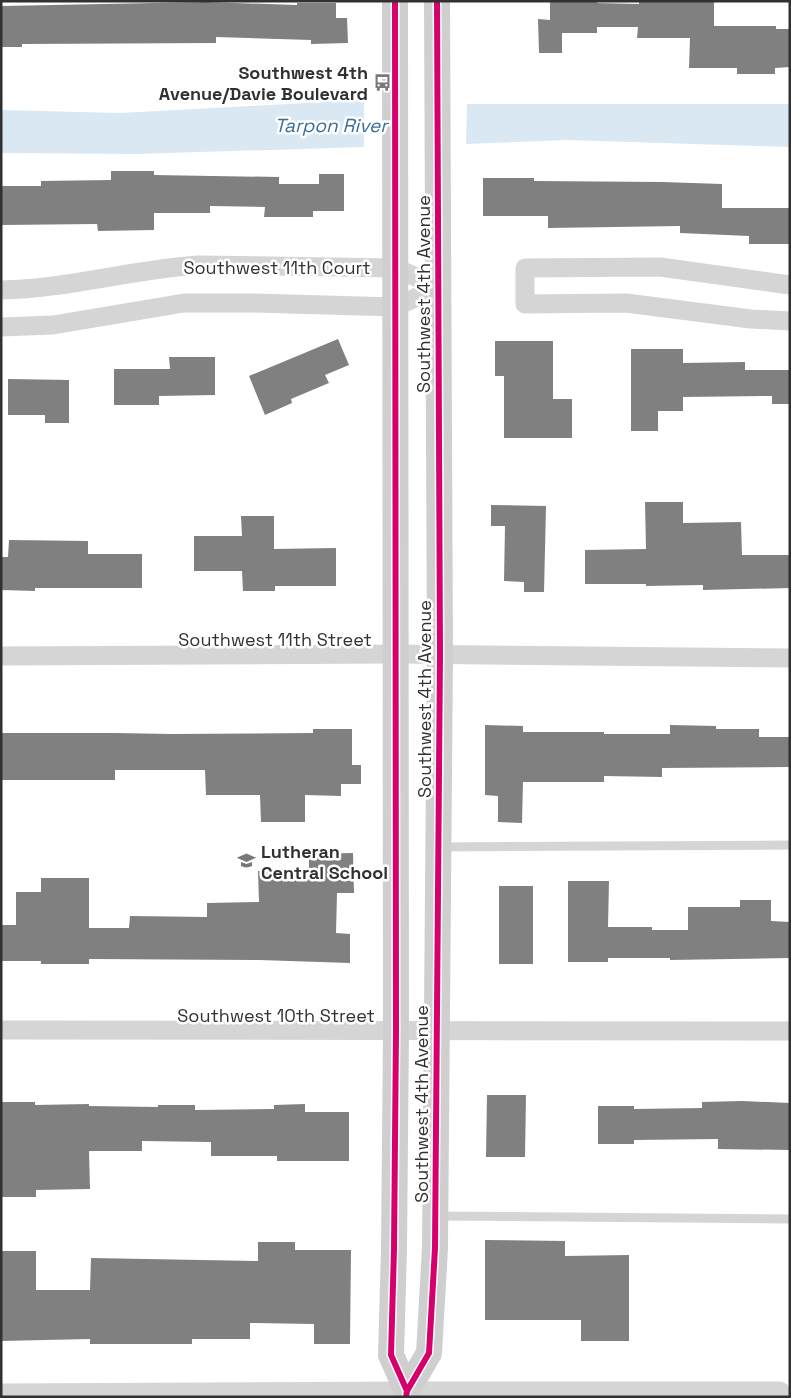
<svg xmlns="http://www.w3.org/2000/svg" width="791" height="1398" font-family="'Space Grotesk',sans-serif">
  <rect width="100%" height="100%" fill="#fff"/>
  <path fill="#dae8f3" d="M 364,100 L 364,147 L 136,154 L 1,153 L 1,110 L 120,113 Z
    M 467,104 L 790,104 L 790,147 L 567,140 L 466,144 Z"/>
  <path fill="#808080" d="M 550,1 L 597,1 L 597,3 L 639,4 L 639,1 L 714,1 L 714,26 L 776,26 L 776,29 L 790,29 L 790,67 L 775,68 L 775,74 L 737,74 L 737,68 L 689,68 L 690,38 L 637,38 L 638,27 L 597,27 L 597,33 L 562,33 L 562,53 L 539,53 L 538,19 L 550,20 Z
    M 206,2 L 297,5 L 297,3 L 336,3 L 336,18 L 347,18 L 348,43 L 311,44 L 311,40 L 216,37 L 216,43 L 22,44 L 22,47 L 1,47 L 1,6 Z
    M 111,171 L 154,171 L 154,175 L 279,177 L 279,184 L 319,184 L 319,174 L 344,174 L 344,211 L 313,211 L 313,217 L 264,217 L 265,207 L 210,206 L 210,213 L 154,213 L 154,230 L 98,231 L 97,224 L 1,225 L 1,186 L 41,186 L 41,181 L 111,180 Z
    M 483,178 L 534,178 L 534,181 L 662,182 L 722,184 L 722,208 L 790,208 L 790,244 L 749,244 L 749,236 L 680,233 L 680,226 L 548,228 L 548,216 L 483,216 Z
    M 338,339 L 349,365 L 325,375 L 329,383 L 291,399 L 292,403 L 265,415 L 249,376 Z
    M 495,341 L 553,341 L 553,399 L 572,399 L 572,438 L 504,438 L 504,376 L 495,376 Z
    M 631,349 L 683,349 L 683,363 L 745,362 L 745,370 L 790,370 L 790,404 L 772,404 L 772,396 L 683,397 L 683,411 L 658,411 L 658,431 L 631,431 Z
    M 169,357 L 215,357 L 215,395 L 159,396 L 159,405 L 114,405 L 114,369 L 170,369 Z
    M 8,379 L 69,380 L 69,423 L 45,423 L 45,415 L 8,415 Z
    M 645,502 L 683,502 L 683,523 L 741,522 L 742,555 L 790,555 L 790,588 L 703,590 L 703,585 L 646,586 L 646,584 L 585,584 L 585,550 L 646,549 Z
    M 491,505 L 546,506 L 544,592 L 524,592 L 524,582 L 504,581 L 505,526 L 491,526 Z
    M 241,516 L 274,516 L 274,549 L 336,548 L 336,586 L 275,586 L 275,591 L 243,591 L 242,571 L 194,571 L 194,536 L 242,536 Z
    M 9,540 L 88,541 L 88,554 L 142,554 L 142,588 L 35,588 L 35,591 L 1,590 L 1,557 L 8,557 Z
    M 485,725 L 523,726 L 523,732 L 604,732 L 604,734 L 670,734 L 670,725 L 716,726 L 716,729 L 759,729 L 759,737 L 790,737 L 790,767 L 662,768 L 662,777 L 604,776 L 604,782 L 523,782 L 522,823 L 498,822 L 498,796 L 485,795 Z
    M 313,729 L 352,729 L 352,765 L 361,765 L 361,784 L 341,784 L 341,796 L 305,795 L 305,822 L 261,822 L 260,795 L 206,795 L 205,770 L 115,770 L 115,780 L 1,780 L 1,733 L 115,733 L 171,734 L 313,733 Z
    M 353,853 L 354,893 L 337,893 L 336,933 L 350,934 L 350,963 L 259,960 L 89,959 L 89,964 L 41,964 L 41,961 L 1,961 L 1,925 L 16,925 L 16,892 L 41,892 L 41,878 L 89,878 L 89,928 L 129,928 L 130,916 L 207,917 L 207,903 L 259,902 L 258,871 L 309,871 L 309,854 Z
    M 568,881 L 609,881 L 608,927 L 652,927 L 652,930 L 688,930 L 688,907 L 740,907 L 740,900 L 771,900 L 771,921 L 790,922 L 790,958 L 670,960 L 670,958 L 608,958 L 608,962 L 568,962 Z
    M 499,886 L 533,886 L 533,964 L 499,964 Z
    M 487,1095 L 526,1095 L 525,1157 L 486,1157 Z
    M 742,1101 L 790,1103 L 790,1150 L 718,1149 L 718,1139 L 634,1140 L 634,1144 L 598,1144 L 598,1106 L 634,1106 L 634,1109 L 702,1108 L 702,1102 Z
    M 1,1102 L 35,1102 L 35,1105 L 89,1104 L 89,1106 L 158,1107 L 158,1105 L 195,1105 L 195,1110 L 274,1109 L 274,1105 L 305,1104 L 305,1112 L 349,1112 L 349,1161 L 277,1161 L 277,1156 L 211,1156 L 211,1142 L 142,1141 L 142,1151 L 89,1151 L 90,1189 L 36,1190 L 36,1197 L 1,1197 Z
    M 485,1240 L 565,1241 L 565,1256 L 629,1255 L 629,1341 L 581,1341 L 581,1320 L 485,1320 Z
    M 258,1242 L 295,1242 L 295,1250 L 351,1250 L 350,1344 L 314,1344 L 314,1324 L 250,1323 L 250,1339 L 192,1339 L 192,1344 L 90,1344 L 90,1339 L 1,1341 L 1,1251 L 36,1251 L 36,1290 L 90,1290 L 91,1258 L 258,1261 Z"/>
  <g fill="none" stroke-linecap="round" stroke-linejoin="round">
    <path stroke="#d5d5d5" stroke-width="9" d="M 440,847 L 790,845
      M 438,1216 L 790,1219"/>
    <path stroke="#d5d5d5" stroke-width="19" d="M 790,285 L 660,267 L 525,268 L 525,304 L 626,303 L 751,319 L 790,321
      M 1,290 C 68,289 133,269 199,265 L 396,268 L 438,287
      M 1,327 L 53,325 L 184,303 L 252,303 L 396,307 L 438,287
      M 1,656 L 395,654 L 790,658
      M 1,1030 L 790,1031
      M 1,1393 L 407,1391 L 780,1391"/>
    <path stroke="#cfcfcf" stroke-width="26" d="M 395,1 L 396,1031 L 394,1249 L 391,1355 L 407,1391 L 406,1397
      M 407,1391 L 429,1353 L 435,1248 L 440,654 L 437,1"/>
    <defs>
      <path id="cycleway" d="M 395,1 L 396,1031 L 394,1249 L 391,1355 L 407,1391 L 406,1397
        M 407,1391 L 429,1353 L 435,1248 L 440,654 L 437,1"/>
    </defs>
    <use href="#cycleway" stroke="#fff" stroke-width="9"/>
    <use href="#cycleway" stroke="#d6006c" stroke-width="6"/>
  </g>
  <defs>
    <symbol id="bus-bare" viewBox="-9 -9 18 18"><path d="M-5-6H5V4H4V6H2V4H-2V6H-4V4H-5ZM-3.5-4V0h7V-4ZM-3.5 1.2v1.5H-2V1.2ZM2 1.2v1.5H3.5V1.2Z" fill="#797979" stroke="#fff" stroke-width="2.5" paint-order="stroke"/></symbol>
    <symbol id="school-bare" viewBox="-9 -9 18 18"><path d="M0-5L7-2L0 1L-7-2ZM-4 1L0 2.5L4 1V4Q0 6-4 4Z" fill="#797979" stroke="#fff" stroke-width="2.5" paint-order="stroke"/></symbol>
  </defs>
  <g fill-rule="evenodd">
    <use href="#bus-bare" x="370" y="70" width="25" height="25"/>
    <use href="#school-bare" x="234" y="848" width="25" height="25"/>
  </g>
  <g text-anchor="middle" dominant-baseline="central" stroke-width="5" stroke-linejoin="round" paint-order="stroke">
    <g font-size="18" font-weight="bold" fill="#313131" stroke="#fff" text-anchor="end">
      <text x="368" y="72">Southwest 4th<tspan x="368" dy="21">Avenue/Davie Boulevard</tspan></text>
      <text x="261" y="851" text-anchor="start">Lutheran<tspan x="261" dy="21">Central School</tspan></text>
    </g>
    <g font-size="18" fill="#313131" stroke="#fff">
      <text x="277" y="267">Southwest 11th Court</text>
      <text transform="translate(423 294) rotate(-90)">Southwest 4th Avenue</text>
      <text x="275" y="639">Southwest 11th Street</text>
      <text transform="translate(424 699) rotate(-90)">Southwest 4th Avenue</text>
      <text x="276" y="1015">Southwest 10th Street</text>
      <text transform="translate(421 1104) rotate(-90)">Southwest 4th Avenue</text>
    </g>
    <g font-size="19" font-style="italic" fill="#3a6e97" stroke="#fff">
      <text x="331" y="125">Tarpon River</text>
    </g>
  </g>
  <rect width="791" height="1398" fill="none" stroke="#313131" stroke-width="5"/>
</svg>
